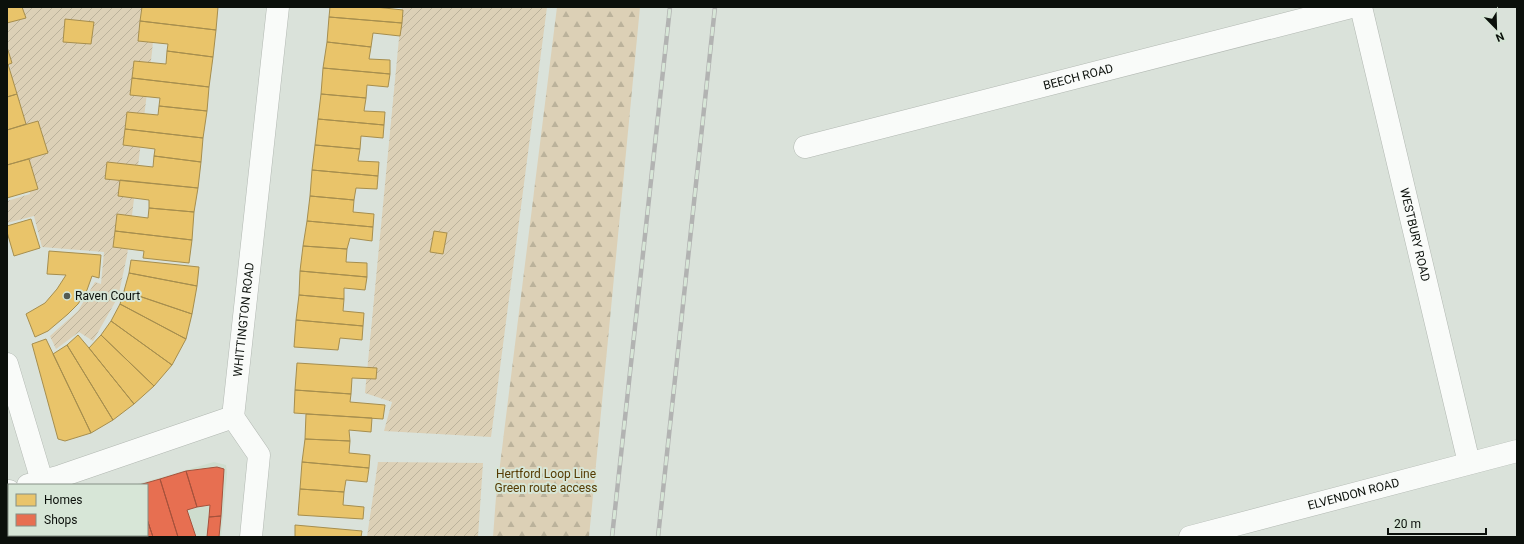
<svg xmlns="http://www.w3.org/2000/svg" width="1524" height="544" font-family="Roboto,sans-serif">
  <defs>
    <pattern id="forest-firs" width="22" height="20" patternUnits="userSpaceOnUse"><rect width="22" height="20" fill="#dcd0b6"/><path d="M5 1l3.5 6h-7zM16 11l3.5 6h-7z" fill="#bbb29b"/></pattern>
    <pattern id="garden-furrows" width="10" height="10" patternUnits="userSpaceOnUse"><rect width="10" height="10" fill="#dcd0b6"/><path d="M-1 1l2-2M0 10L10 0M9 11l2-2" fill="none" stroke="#bbb29b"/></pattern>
  </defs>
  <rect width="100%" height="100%" fill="#dae2da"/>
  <path fill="#ceddce" d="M 214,462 L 226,465 L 227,473 L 221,537 L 7,537 L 7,522 L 9,521 L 9,535 L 147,535 L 147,485 L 134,485 Z"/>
  <path fill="url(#forest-firs)" d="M 557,7 L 640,7 L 589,537 L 493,537 L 496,497 Z"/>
  <path fill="url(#garden-furrows)" d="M 7,7 L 156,7 L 152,52 L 127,256 L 118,297 L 93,341 L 79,332 L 56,349 L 50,336 L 78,311 L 95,282 L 101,284 L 104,252 L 42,247 L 34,216 L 7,223 L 7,201 L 30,194 L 7,48 Z
    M 402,7 L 547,7 L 491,437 L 384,431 L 392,402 L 365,393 Z
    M 378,462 L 483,463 L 478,537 L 367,537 Z"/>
  <path fill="#e9c46a" stroke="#a68e4e" d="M 7,7 L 22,7 L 26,18 L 7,23 Z
    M 142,7 L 218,7 L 216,30 L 140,21 Z
    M 330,7 L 375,7 L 403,10 L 402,23 L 329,17 Z
    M 329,17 L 402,23 L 400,36 L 373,33 L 371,47 L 327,42 Z
    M 65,19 L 94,22 L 91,44 L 63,42 Z
    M 140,21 L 216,30 L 213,57 L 167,51 L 168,44 L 138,41 Z
    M 327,42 L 371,47 L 369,59 L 390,60 L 390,74 L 323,68 Z
    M 7,47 L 12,63 L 7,65 Z
    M 167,51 L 213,57 L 209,87 L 132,78 L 134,61 L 166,64 Z
    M 8,64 L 17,94 L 7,97 L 7,65 Z
    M 323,68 L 390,74 L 388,87 L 367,85 L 366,98 L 321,94 Z
    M 132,78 L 209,87 L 207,111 L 159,106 L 160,98 L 130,95 Z
    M 17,94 L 26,124 L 7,130 L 7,97 Z
    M 321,94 L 366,98 L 364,111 L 385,112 L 384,125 L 318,119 Z
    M 159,106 L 207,111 L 203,138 L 125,129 L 127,112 L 158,115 Z
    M 318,119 L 384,125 L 383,138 L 361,136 L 360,149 L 315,145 Z
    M 38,121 L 48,153 L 7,165 L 7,130 Z
    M 125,129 L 203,138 L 201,162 L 154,156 L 155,149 L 123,145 Z
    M 315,145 L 360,149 L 358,161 L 379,162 L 378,176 L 312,170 Z
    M 154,156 L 201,162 L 198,188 L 105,179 L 107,162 L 153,167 Z
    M 29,159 L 38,189 L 7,198 L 7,165 Z
    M 312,170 L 378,176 L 377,189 L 356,188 L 354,200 L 310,196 Z
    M 120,180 L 198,188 L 194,212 L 149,208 L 149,200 L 118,196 Z
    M 310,196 L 354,200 L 353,212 L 374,214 L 373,227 L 307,221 Z
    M 149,208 L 194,212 L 192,240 L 115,231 L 117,214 L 148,218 Z
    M 31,219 L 40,248 L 14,256 L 7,232 L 7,226 Z
    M 307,221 L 373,227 L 372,241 L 350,238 L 347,249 L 303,246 Z
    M 115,231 L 192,240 L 189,263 L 143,258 L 144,251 L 113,247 Z
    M 434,231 L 447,233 L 443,254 L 430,252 Z
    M 303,246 L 347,249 L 346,262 L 367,263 L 367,277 L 300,271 Z
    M 49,251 L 101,255 L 99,278 L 92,276 L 87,290 L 78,304 L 68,314 L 48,331 L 35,337 L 26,314 L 45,303 L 57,289 L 66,275 L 47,274 Z
    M 131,260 L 199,267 L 197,286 L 129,273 Z
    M 300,271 L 367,277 L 365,290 L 344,288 L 344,299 L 299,295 Z
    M 129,273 L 197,286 L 192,314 L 124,291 Z
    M 124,291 L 192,314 L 186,339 L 120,304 Z
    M 299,295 L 344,299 L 343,311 L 364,313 L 363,326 L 296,320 Z
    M 120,304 L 186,339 L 172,365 L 111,321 Z
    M 296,320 L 363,326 L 362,340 L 340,338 L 338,350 L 294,347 Z
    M 111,321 L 172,365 L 154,386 L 101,335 Z
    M 78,335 L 89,348 L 134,404 L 113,420 L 67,345 Z
    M 101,335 L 154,386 L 134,404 L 89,348 Z
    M 46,339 L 91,433 L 65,441 L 58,439 L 32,344 Z
    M 67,345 L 113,420 L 91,433 L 53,354 Z
    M 297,363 L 377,368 L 376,379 L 352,378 L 351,394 L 295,390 Z
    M 295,390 L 351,394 L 350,402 L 385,405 L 383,419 L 294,413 Z
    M 306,414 L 372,418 L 371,432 L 349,430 L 350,441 L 305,439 Z
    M 305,439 L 350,441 L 349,453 L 370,455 L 369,468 L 302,462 Z
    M 302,462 L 369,468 L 367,482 L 346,480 L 344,492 L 300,489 Z
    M 300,489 L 344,492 L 343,505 L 364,507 L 363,519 L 298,515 Z
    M 295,525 L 362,531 L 361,537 L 295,537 Z"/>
  <path fill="#e76f51" stroke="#a5523c" d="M 217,467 L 224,469 L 221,516 L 209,517 L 210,505 L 197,507 L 186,471 Z
    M 186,471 L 197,507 L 187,510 L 196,537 L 178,537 L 160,479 Z
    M 160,479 L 178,537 L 153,537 L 147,519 L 147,485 L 139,485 Z
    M 221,516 L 219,537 L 207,537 L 209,517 Z
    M 147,519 L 153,537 L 125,537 L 125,535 L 147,535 Z
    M 9,524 L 9,535 L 20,535 L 20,537 L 7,537 L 7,525 Z
    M 20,535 L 45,535 L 45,537 L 20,537 Z
    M 45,535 L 72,535 L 72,537 L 45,537 Z
    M 72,535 L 98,535 L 99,537 L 72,537 Z
    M 98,535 L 125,535 L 125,537 L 99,537 Z"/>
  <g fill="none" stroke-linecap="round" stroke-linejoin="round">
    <defs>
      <g id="minor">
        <path id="s1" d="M 1361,7 L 1469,463"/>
        <path id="s2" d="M 805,147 L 1351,7"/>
        <path d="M 7,364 L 42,481"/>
        <path d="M 233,417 L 259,455 L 251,537"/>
        <path id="s3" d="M 28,485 L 61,476 L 233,417 L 278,7"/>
        <path d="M 7,491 L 9,491"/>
        <path id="s4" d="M 1190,537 L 1517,451"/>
      </g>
    </defs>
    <use href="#minor" stroke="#b2b8b2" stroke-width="23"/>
    <use href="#minor" stroke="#f9fbf9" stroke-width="22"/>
    <defs>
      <path id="rail" d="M 612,537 L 670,7
        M 658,537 L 715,7"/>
    </defs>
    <use href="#rail" stroke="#b2b3b2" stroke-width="4.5"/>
    <use href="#rail" stroke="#d7e6d7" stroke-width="3" stroke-dasharray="9" stroke-linecap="butt"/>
  </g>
  <circle fill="#535a53" stroke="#d7e6d7" stroke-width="1.5" cx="67" cy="296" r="4"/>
  <g text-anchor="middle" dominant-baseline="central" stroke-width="4" stroke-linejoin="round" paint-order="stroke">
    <g font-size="12" fill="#0b100b" stroke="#d7e6d7">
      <text stroke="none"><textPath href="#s2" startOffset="282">BEECH ROAD</textPath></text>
      <text stroke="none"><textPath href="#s1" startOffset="234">WESTBURY ROAD</textPath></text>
      <text stroke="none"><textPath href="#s3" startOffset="314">WHITTINGTON ROAD</textPath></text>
      <text stroke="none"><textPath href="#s4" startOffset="169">ELVENDON ROAD</textPath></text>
    </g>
    <g font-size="12" fill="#0b100b" stroke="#d7e6d7" text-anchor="start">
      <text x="75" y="296">Raven Court</text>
    </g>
    <g font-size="12" fill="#553b03" stroke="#d7e6d7">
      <text x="546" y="474">Hertford Loop Line<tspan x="546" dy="14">Green route access</tspan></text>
    </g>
  </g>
  <rect width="1524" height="544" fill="none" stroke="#0b100b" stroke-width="16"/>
  <rect x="8" y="484" width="140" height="52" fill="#d7e6d7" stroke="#859085"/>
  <rect x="16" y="494" width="20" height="12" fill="#e9c46a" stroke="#859085"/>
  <text x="44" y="504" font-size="12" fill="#0b100b">Homes</text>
  <rect x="16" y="514" width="20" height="12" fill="#e76f51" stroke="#859085"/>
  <text x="44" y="524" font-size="12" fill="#0b100b">Shops</text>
  <g transform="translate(1496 28) rotate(157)" stroke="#d7e6d7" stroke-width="3" paint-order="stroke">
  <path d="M0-3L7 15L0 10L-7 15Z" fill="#0b100b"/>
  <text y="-6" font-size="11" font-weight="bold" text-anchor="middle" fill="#0b100b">N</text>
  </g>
  <path d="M1388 528v6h98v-6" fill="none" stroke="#0b100b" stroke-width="2"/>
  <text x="1394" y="528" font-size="12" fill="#0b100b" stroke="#d7e6d7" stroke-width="3" paint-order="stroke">20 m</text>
</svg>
